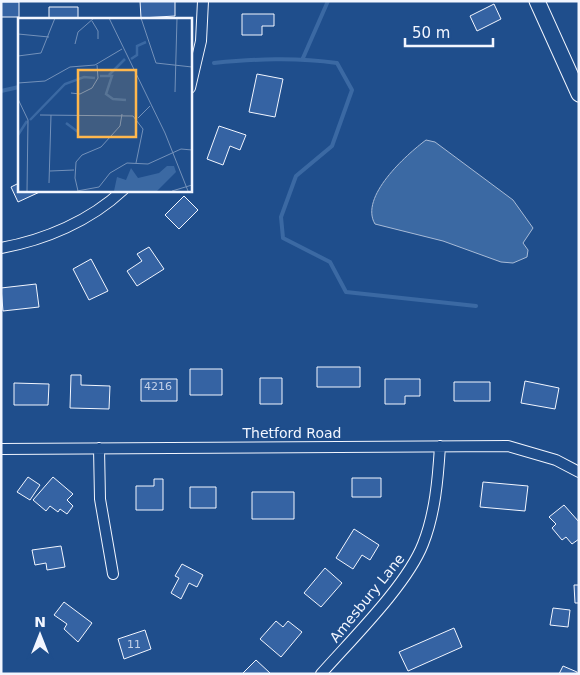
<svg xmlns="http://www.w3.org/2000/svg" width="580" height="675" font-family="'DejaVu Sans',sans-serif">
  <rect width="100%" height="100%" fill="#1f4e8c"/>
  <path fill="#3b69a3" stroke="#a8bbd7" d="M 426,140 L 435,142 L 513,200 L 533,228 L 523,243 L 528,250 L 527,257 L 513,263 L 501,262 L 443,241 L 375,224 C 359,197 406,155 426,140 Z"/>
  <g fill="none" stroke-linecap="round" stroke-linejoin="round">
    <path stroke="#3b69a3" stroke-width="4" d="M 303,58 L 328,1
      M 214,63 C 256,59 295,57 337,63 L 352,90 L 332,146 L 296,176 L 281,217 L 283,238 L 330,262 L 346,292 L 476,306
      M 1,91 L 19,87"/>
  </g>
  <path fill="#3563a3" stroke="#f2f6ff" d="M 140,1 L 175,1 L 175,16 L 141,18 Z
    M 1,2 L 19,2 L 19,17 L 1,17 Z
    M 494,4 L 501,19 L 477,31 L 470,16 Z
    M 49,7 L 78,7 L 78,19 L 49,19 Z
    M 242,14 L 274,14 L 274,26 L 262,26 L 262,35 L 242,35 Z
    M 257,74 L 283,79 L 275,117 L 249,112 Z
    M 219,126 L 246,135 L 240,150 L 230,146 L 223,165 L 207,159 Z
    M 19,183 L 19,190 L 44,190 L 18,202 L 11,187 Z
    M 184,196 L 198,210 L 179,229 L 165,215 Z
    M 149,247 L 164,269 L 137,286 L 127,271 L 142,261 L 137,254 Z
    M 91,259 L 108,291 L 89,300 L 73,269 Z
    M 36,284 L 39,307 L 3,311 L 1,288 Z
    M 317,367 L 360,367 L 360,387 L 317,387 Z
    M 190,369 L 222,369 L 222,395 L 190,395 Z
    M 71,375 L 81,375 L 81,385 L 110,386 L 109,409 L 70,408 Z
    M 260,378 L 282,378 L 282,404 L 260,404 Z
    M 141,379 L 177,379 L 177,401 L 141,401 Z
    M 385,379 L 420,379 L 420,396 L 405,396 L 405,404 L 385,404 Z
    M 525,381 L 559,388 L 555,409 L 521,403 Z
    M 454,382 L 490,382 L 490,401 L 454,401 Z
    M 14,383 L 49,384 L 48,405 L 14,405 Z
    M 28,477 L 40,485 L 30,500 L 17,492 Z
    M 53,477 L 73,494 L 67,500 L 73,506 L 67,514 L 60,509 L 58,512 L 50,506 L 46,511 L 33,500 Z
    M 352,478 L 381,478 L 381,497 L 352,497 Z
    M 154,479 L 163,479 L 163,510 L 136,510 L 136,486 L 154,486 Z
    M 483,482 L 528,486 L 525,511 L 480,507 Z
    M 190,487 L 216,487 L 216,508 L 190,508 Z
    M 252,492 L 294,492 L 294,519 L 252,519 Z
    M 564,505 L 579,522 L 579,539 L 572,544 L 566,537 L 562,540 L 552,528 L 556,524 L 549,517 Z
    M 354,529 L 379,545 L 370,560 L 362,555 L 353,569 L 336,558 Z
    M 61,546 L 65,567 L 47,570 L 46,563 L 35,565 L 32,550 Z
    M 182,564 L 203,575 L 197,587 L 189,583 L 181,599 L 171,593 L 179,578 L 175,576 Z
    M 325,568 L 342,583 L 321,607 L 304,593 Z
    M 574,585 L 579,585 L 579,603 L 575,603 Z
    M 64,602 L 92,623 L 78,642 L 64,629 L 67,624 L 54,615 Z
    M 553,608 L 570,610 L 568,627 L 550,625 Z
    M 276,621 L 283,627 L 288,621 L 302,632 L 281,657 L 260,639 Z
    M 454,628 L 462,647 L 408,671 L 399,652 Z
    M 145,630 L 151,649 L 124,659 L 118,639 Z
    M 256,660 L 270,673 L 270,674 L 242,674 Z
    M 563,666 L 577,672 L 577,674 L 559,674 Z"/>
  <g fill="none" stroke-linecap="round" stroke-linejoin="round">
    <defs>
      <path id="street" d="M 190,88 L 201,41 L 203,1
        M 1,248 C 45,240 90,221 123,190
        M 99,448 L 100,499 L 113,574
        M 1,449 L 508,446 L 556,460 L 579,472
        M 321,674 C 351,640 407,585 423,544 C 435,514 438,479 440,446"/>
      <path id="secondary" d="M 537,1 L 579,94"/>
    </defs>
    <use href="#street" stroke="#f2f6ff" stroke-width="12"/>
    <use href="#secondary" stroke="#f2f6ff" stroke-width="17"/>
    <use href="#street" stroke="#1f4e8c" stroke-width="10"/>
    <use href="#secondary" stroke="#1f4e8c" stroke-width="15"/>
  </g>
  <g text-anchor="middle" dominant-baseline="central" stroke-width="4" stroke-linejoin="round" paint-order="stroke">
    <g font-size="11" fill="#c3d1e8">
      <text x="158" y="386">4216</text>
      <text x="134" y="644">11</text>
    </g>
    <g font-size="14" fill="#f2f6ff" stroke="#1f4e8c">
      <text x="292" y="433">Thetford Road</text>
      <text transform="translate(367 598) rotate(-51)">Amesbury Lane</text>
    </g>
  </g>
  <g transform="translate(18 18)">
    <rect width="174" height="174" fill="#1f4e8c"/>
    <path d="M 149,148 L 156,148 L 158,154 L 139,173 L 96,173 L 99,159 L 108,162 L 113,150 L 120,160 L 141,155 Z" fill="#3b69a3"/>
    <path fill="none" stroke="#3b69a3" stroke-width="2.5" d="M 113,41 L 119,37 L 119,28 L 128,24M 91,57 L 107,41M 82,58 L 94,58 L 88,76 L 95,81 L 108,82M 12,102 L 47,66 L 66,59 L 77,60M 48,105 L 60,114M 0,117 L 9,103"/>
    <path fill="none" stroke="#7391ba" stroke-width="1" d="M 91,0 L 147,115 L 170,173M 123,0 L 138,45 L 174,49M 74,3 L 80,13 L 80,21M 0,16 L 31,19M 57,26 L 60,14 L 76,0M 0,38 L 23,35 L 37,0M 0,65 L 27,63 L 52,49 L 77,47 L 104,31M 157,74 L 159,0M 53,75 L 62,76 L 74,70 L 80,60 L 79,47M 0,81 L 10,102 L 9,173M 22,97 L 115,98 L 125,111 L 118,145M 120,100 L 132,88M 32,153 L 56,152M 31,165 L 33,97M 59,173 L 81,169 L 92,155 L 109,145 L 130,146 L 163,131 L 174,132M 60,173 L 57,160 L 58,144 L 64,137 L 83,129 L 102,108 L 104,96M 154,173 L 174,167"/>
    <path fill="#ffb74d" fill-opacity="0.15" stroke="#ffb74d" stroke-width="2.5" d="M 60,52 L 118,52 L 118,119 L 60,119 Z"/>
    <rect width="174" height="174" fill="none" stroke="#f2f6ff" stroke-width="2.5"/>
  </g>
  <rect width="580" height="675" fill="none" stroke="#f2f6ff" stroke-width="5"/>
  <g transform="translate(40 635)" stroke="#1f4e8c" stroke-width="4" paint-order="stroke">
  <path d="M0-4L9 19L0 12L-9 19Z" fill="#f2f6ff"/>
  <text y="-8" font-size="14" font-weight="bold" text-anchor="middle" fill="#f2f6ff">N</text>
  </g>
  <path d="M405 38v8h88v-8" fill="none" stroke="#f2f6ff" stroke-width="2.5"/>
  <text x="412" y="38" font-size="15" fill="#f2f6ff" stroke="#1f4e8c" stroke-width="4" paint-order="stroke">50 m</text>
</svg>
